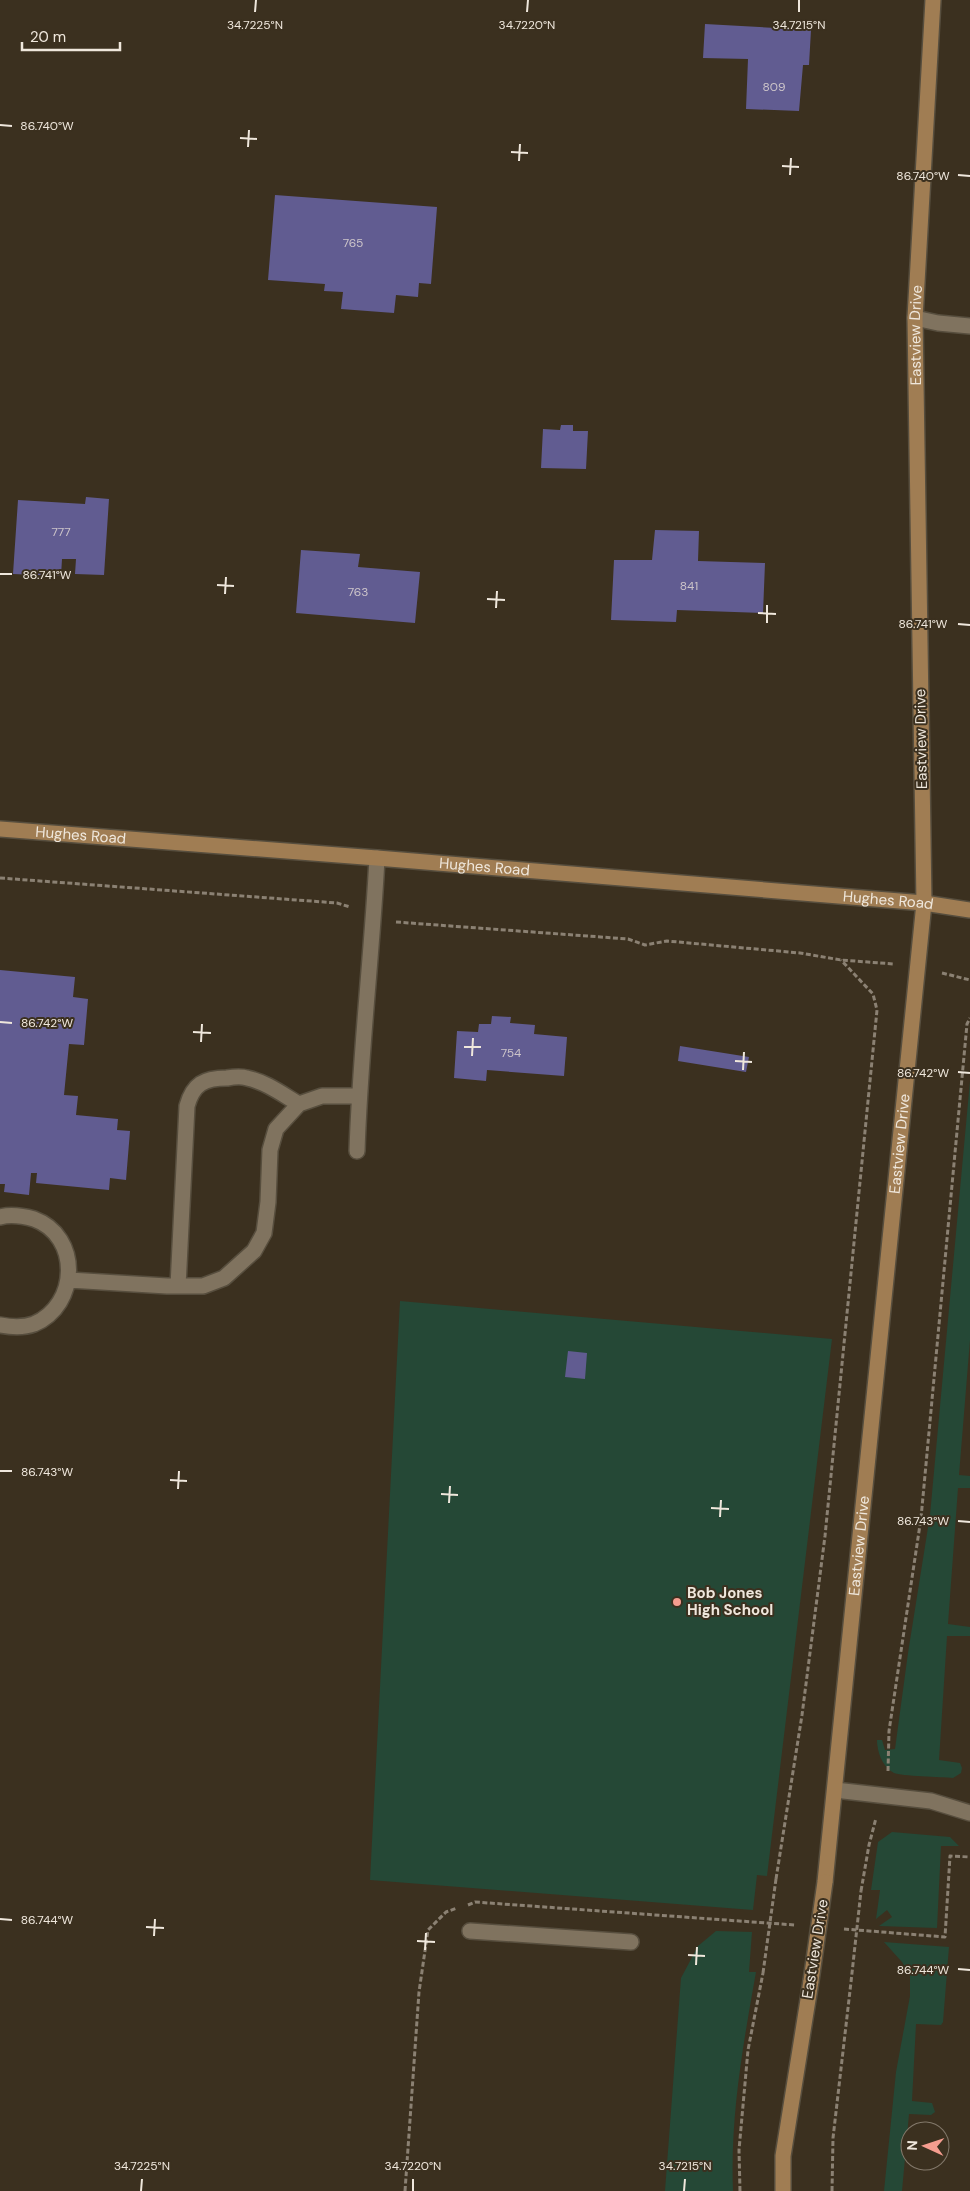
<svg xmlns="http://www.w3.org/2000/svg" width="970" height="2191" font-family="'DM Sans',sans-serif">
  <rect width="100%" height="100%" fill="#3b301f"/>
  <path fill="#254836" d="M 970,1081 L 970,1340 L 959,1475 L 970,1476 L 970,1488 L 958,1488 L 948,1624 L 970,1627 L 970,1636 L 947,1636 L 939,1760 L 960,1763 L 962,1768 L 961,1773 L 953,1778 C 942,1777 901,1776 894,1773 C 882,1767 877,1751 877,1740 L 882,1740 L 885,1750 L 895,1749 L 908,1653 L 930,1515 Z
    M 400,1301 L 832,1339 L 767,1876 L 757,1875 L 753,1910 L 370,1880 Z
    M 892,1832 L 950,1837 L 959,1846 L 941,1846 L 937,1928 L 879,1926 L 892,1917 L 887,1910 L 876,1919 L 880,1890 L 871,1890 L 878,1842 Z
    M 716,1931 L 752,1932 L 749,1972 L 756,1972 C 743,2045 730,2117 733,2191 L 665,2191 L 681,1978 L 698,1946 Z
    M 884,1942 L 949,1947 L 943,2022 L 941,2025 L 916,2024 L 912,2101 L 932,2103 L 935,2112 L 931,2115 L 909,2114 L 902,2191 L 884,2191 L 896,2072 L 910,1996 L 910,1975 L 902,1962 Z"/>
  <path fill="#615c91" d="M 705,24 L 811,30 L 809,65 L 803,65 L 799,111 L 746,109 L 748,59 L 703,58 Z
    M 275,195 L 437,207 L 431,284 L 419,283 L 418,297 L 396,295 L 394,313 L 341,309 L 343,292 L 324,291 L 325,284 L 268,280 Z
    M 561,425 L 573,425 L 573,431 L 588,431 L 586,469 L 541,468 L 543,429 L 560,430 Z
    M 86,497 L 109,499 L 104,575 L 75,574 L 76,559 L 62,559 L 61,576 L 13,574 L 18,500 L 85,504 Z
    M 655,530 L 699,531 L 698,561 L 765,563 L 763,613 L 677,610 L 676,622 L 611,620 L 614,560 L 652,560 Z
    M 301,550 L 360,554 L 358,567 L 420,572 L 415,623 L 296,613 Z
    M 0,970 L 75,977 L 73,997 L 88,999 L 84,1045 L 69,1044 L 64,1095 L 78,1096 L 76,1115 L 118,1119 L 117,1130 L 130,1131 L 126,1180 L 110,1178 L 109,1190 L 36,1183 L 37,1173 L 31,1173 L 29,1195 L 4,1192 L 5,1184 L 0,1184 Z
    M 492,1016 L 511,1017 L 510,1023 L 535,1025 L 534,1034 L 567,1037 L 564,1076 L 487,1070 L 486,1081 L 454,1078 L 457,1031 L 478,1032 L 479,1024 L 491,1024 Z
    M 680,1046 L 749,1057 L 746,1072 L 678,1061 Z
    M 568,1351 L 587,1353 L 585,1379 L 565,1377 Z"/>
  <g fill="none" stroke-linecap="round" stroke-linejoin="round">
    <defs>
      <path id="lane" d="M 915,318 L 938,323 L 970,326
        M 357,1151 C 360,1053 372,956 377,858
        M 0,1217 C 11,1214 23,1216 34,1219 C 81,1236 79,1305 34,1324 C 23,1328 11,1327 0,1325
        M 69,1280 L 167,1286 L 203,1286 L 224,1278 L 254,1251 L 264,1233 L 268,1202 L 270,1150 L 276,1129 L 299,1104 L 322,1096 L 359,1096
        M 178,1286 L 187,1106 C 193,1084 204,1078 227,1078 C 233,1077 241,1076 247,1078 C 266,1082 282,1094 299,1104
        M 835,1790 L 931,1801 L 970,1813
        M 470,1931 L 631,1942"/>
      <g id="secondary">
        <path id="s1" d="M 0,829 L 377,858 L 924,903 L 970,910"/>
        <path id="s2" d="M 825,1882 L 924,903 L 915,318 L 933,0"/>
        <path d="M 783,2191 L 783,2156 L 811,1981"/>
      </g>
    </defs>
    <use href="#lane" stroke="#574e3e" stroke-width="18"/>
    <use href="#secondary" stroke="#574e3e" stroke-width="18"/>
    <path stroke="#8b8173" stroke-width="3" stroke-dasharray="5 2.5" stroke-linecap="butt" d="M 0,878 L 337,903 L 350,907
      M 396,922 L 628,939 L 645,945 L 667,941 L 800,953 L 841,960 L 894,964
      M 942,973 L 970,980
      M 888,1771 L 889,1731 L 921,1518 L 967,1024 L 970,1018
      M 776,1879 L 802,1715 L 825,1536 L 877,1010 L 873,994 L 841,960
      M 861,1891 L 869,1845 L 876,1818
      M 468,1905 L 475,1902 L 795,1925
      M 844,1929 L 945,1937 L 950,1856 L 970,1857
      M 405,2191 L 419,1992 L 428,1930 L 446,1912 L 457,1908
      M 740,2191 L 739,2150 L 748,2050 L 763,1973
      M 832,2191 L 833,2138 L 851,1982"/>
    <use href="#lane" stroke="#80735f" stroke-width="15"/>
    <use href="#secondary" stroke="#a07d53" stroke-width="15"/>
    <defs>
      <path id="secondary-bridge" d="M 811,1981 L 825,1882"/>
    </defs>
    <use href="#secondary-bridge" stroke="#574e3e" stroke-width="18" stroke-linecap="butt"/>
    <path stroke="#8b8173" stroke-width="3" stroke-dasharray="5 2.5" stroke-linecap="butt" d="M 763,1973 L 776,1879
      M 851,1982 L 861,1891"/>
    <use href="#secondary-bridge" stroke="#a07d53" stroke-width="15"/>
  </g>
  <path fill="none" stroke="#efe7dc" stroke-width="2" d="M 255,12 L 256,0M 527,12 L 528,0M 799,12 L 799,0M 0,125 L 12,126M 240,138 L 257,139M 248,147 L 249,130M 511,152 L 528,153M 519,161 L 520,144M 782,166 L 799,167M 790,175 L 791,158M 958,175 L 970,176M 0,574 L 12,574M 217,585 L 234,586M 225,594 L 226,577M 487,599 L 505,600M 496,608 L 497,591M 758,613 L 776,614M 767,623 L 767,605M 958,624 L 970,625M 0,1022 L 12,1023M 193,1032 L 211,1033M 201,1042 L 202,1024M 464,1047 L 481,1047M 472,1056 L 473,1038M 735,1061 L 752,1062M 743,1070 L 744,1052M 958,1072 L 970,1073M 0,1471 L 12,1471M 170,1480 L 187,1481M 178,1489 L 179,1471M 441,1494 L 458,1495M 449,1503 L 450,1486M 711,1508 L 729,1509M 720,1517 L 721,1500M 958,1521 L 970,1522M 0,1919 L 12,1920M 146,1927 L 164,1928M 154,1936 L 155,1919M 417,1941 L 435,1942M 425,1950 L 426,1933M 688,1955 L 705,1956M 696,1965 L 697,1947M 958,1969 L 970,1970M 141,2191 L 142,2179M 413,2191 L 413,2179M 684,2191 L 685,2179"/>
  <circle fill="#f59d8f" stroke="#3b301f" stroke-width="2" cx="677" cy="1602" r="5"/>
  <g text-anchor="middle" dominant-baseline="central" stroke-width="4" stroke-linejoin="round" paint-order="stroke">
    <g font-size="12" fill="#ccc4c9">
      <text x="774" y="87">809</text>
      <text x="353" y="243">765</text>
      <text x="61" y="532">777</text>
      <text x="689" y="586">841</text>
      <text x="358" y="592">763</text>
      <text x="511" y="1053">754</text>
    </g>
    <g font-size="15" fill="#efe7dc" stroke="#3b301f">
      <text stroke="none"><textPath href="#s2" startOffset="1552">Eastview Drive</textPath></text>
      <text transform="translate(921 739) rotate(-91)">Eastview Drive</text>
      <text stroke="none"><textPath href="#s1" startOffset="81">Hughes Road</textPath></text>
      <text stroke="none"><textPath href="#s1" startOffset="486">Hughes Road</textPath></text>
      <text stroke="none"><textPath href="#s1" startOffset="891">Hughes Road</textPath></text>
      <text stroke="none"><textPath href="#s2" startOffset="742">Eastview Drive</textPath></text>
      <text stroke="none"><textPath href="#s2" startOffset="338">Eastview Drive</textPath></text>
      <text transform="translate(815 1949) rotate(-81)">Eastview Drive</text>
    </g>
    <g font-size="15" font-weight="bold" fill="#efe7dc" stroke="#3b301f" text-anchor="start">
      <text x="687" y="1593">Bob Jones<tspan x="687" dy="17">High School</tspan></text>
    </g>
  </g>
  <g font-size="12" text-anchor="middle" fill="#efe7dc" stroke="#3b301f" stroke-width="4" stroke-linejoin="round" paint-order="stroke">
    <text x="255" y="29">34.7225°N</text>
    <text x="527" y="29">34.7220°N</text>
    <text x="799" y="29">34.7215°N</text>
    <text x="47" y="130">86.740°W</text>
    <text x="923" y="180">86.740°W</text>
    <text x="47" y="579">86.741°W</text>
    <text x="923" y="628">86.741°W</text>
    <text x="47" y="1027">86.742°W</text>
    <text x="923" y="1077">86.742°W</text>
    <text x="47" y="1476">86.743°W</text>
    <text x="923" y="1525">86.743°W</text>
    <text x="47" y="1924">86.744°W</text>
    <text x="923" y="1974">86.744°W</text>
    <text x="142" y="2170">34.7225°N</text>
    <text x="413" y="2170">34.7220°N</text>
    <text x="685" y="2170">34.7215°N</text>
  </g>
  <g transform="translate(925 2146) rotate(273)"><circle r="24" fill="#3b301f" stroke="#83796b"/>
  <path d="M0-4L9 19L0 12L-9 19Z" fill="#f59d8f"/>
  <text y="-8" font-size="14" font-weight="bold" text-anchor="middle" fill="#efe7dc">N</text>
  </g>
  <path d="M22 42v8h98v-8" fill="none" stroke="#efe7dc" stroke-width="2.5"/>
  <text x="30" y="42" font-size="15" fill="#efe7dc" stroke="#3b301f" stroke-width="4" paint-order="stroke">20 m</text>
</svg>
